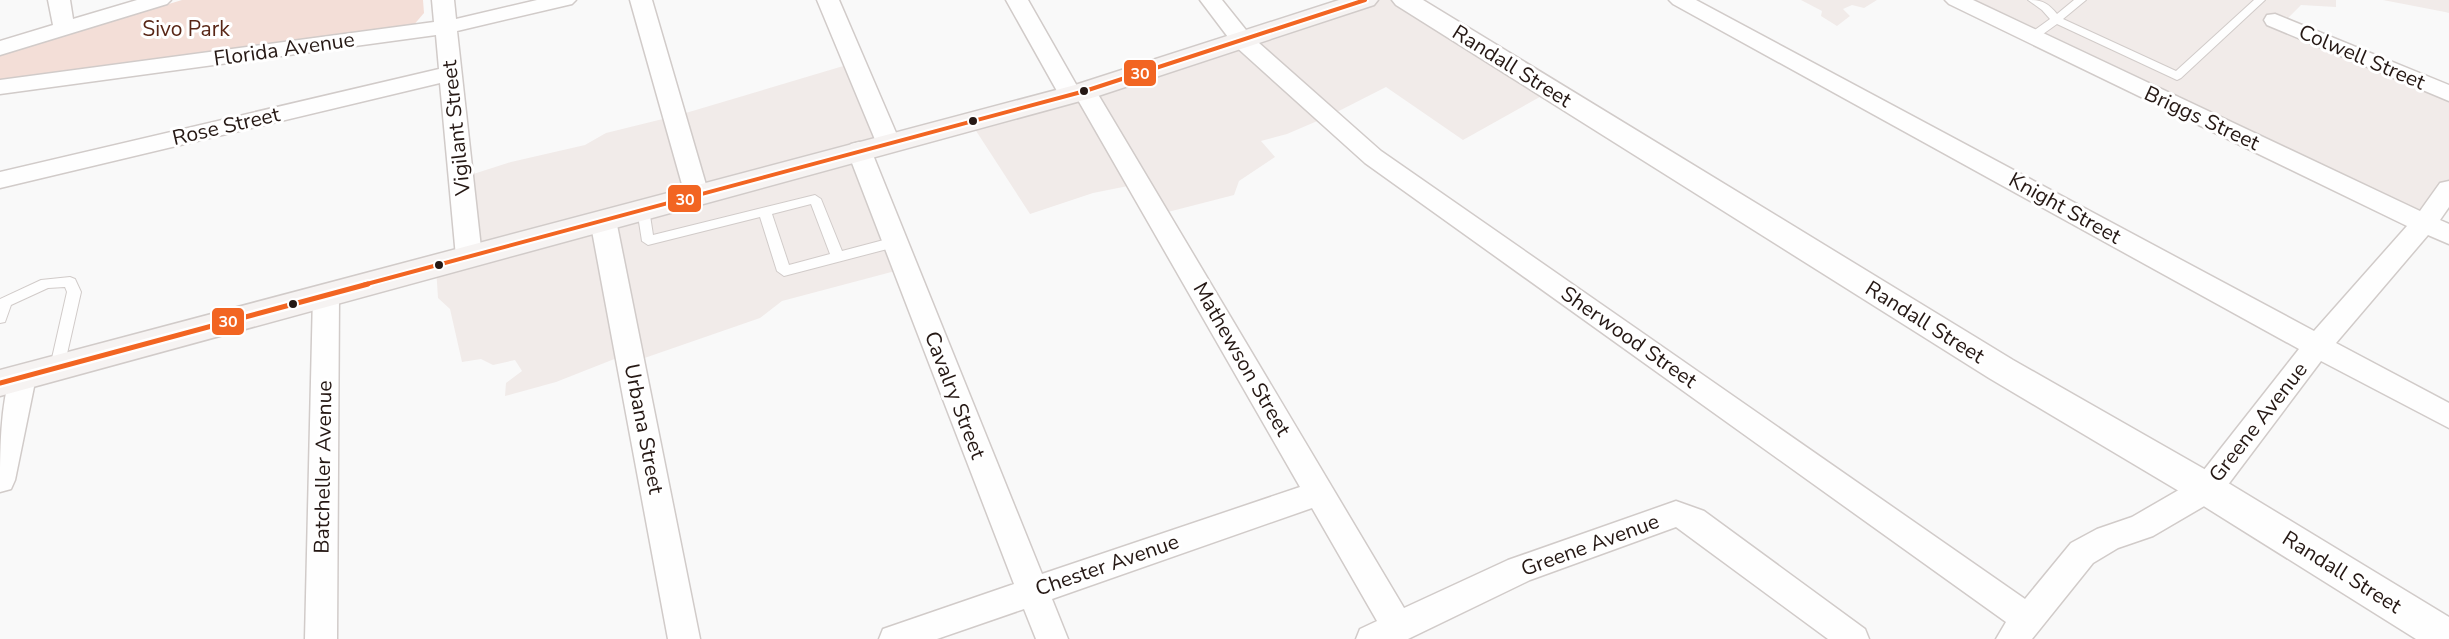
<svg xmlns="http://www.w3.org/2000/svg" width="2449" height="639" font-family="'Nunito Sans',sans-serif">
  <rect width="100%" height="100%" fill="#f9f9f9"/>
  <path fill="#f1ebe9" d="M 1364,0 L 1401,0 L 1547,93 L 1463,140 L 1386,87 L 1329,116 L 1287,134 L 1261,141 L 1275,157 L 1239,181 L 1234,195 L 1164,213 L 1143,183 L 1093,193 L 1030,214 L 969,120 Z
    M 1801,0 L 1877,0 L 1864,8 L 1852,5 L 1843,9 L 1850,16 L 1837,26 L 1821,16 L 1822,11 Z
    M 1955,0 L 2336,0 L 2336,7 L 2301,5 L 2283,23 L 2449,95 L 2449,188 L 2426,221 Z
    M 2383,0 L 2449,0 L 2449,13 L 2445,12 Z
    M 850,64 L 886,140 L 861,150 L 899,270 L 782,301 L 760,318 L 633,362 L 622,356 L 556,382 L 505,396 L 506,383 L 522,371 L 515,360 L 493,365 L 481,359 L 462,362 L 450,309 L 438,298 L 436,267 L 465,254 L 464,177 L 511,162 L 585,145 L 606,133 L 679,115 Z"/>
  <path fill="#f3ded7" d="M 182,0 L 423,0 L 424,13 L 412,27 L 0,82 L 0,55 Z"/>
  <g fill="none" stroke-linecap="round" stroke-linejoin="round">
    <defs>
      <path id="service" d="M 2028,0 C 2042,0 2048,3 2057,14 L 2074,0 L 2086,0 L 2063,19 L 2176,71 L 2254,0 L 2265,0 L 2181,78 L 2177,80 L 2057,24 L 2036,39 L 2028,39 L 2028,35 L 2050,19 L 2042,10 Z
        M 815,195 L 821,199 L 842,251 L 895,237 L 901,242 L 895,247 L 784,276 L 777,271 L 760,217 L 648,245 L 642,241 L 637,209 L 643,205 L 649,209 L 653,235 ZM 811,204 L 830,254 L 789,265 L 772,214 Z
        M 70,277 L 75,279 L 81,292 L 64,367 L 62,371 L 52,371 L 50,367 L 67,292 L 65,287 L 48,288 L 11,305 L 5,322 L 0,323 L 0,299 L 41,280 Z"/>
      <path id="minor" d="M 48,0 L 70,0 L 73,19 L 137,0 L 171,0 L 167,4 L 0,55 L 0,41 L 53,25 Z
        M 432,0 L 454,0 L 456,19 L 537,0 L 576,0 L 572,4 L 457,31 L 482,257 L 478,264 L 469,266 L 460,264 L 456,257 L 440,83 L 0,188 L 0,172 L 439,69 L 436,35 L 0,94 L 0,80 L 434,22 Z
        M 630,0 L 652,0 L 709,195 L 706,201 L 697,203 L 688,201 L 685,195 Z
        M 817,0 L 839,0 L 900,142 L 896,147 L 888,150 L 880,147 L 876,142 Z
        M 1006,0 L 1028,0 L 1077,86 L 1085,84 L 1093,86 L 1096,91 L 1404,608 L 1508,560 L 1676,501 L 1704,511 L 1865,629 L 1869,639 L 1828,639 L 1676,527 L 1530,580 L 1408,639 L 1356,639 L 1360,629 L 1377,621 L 1312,508 L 1052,599 L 1068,639 L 1036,639 L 1024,609 L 937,639 L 879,639 L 883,629 L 1014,584 L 847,150 L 851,144 L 859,142 L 867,144 L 871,150 L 1042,574 L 1300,487 L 1078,100 L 1070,102 L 1062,100 Z
        M 1200,0 L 1222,0 L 1250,35 L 1381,151 L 2025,599 L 2071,543 L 2097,529 L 2132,517 L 2196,480 L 2299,349 L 1673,4 L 1669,0 L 1696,0 L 2314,331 L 2407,226 L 1949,4 L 1945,0 L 1973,0 L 2420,211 L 2440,183 L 2449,181 L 2449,207 L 2440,220 L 2449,224 L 2449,244 L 2428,235 L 2336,343 L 2449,403 L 2449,428 L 2321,361 L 2218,498 L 2153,536 L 2118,548 L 2093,563 L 2032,639 L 1996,639 L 2006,622 L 1365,163 L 1234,45 Z
        M 2275,14 L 2449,85 L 2449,101 L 2267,25 L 2264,20 L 2267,15 Z
        M 603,211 L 612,214 L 616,220 L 700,639 L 668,639 L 590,220 L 594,214 Z
        M 326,285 L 335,288 L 339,295 L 337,639 L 305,639 L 313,295 L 317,288 Z
        M 22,366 L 32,369 L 36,377 L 15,480 L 11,489 L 0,492 C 0,453 0,405 12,369 Z"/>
      <path id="tertiary" d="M 1392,0 L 1423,0 L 2013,360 L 2220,478 L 2449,617 L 2449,639 L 2416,639 L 2194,500 L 1989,378 L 1396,5 Z"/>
      <path id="secondary" d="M 1339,0 L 1378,0 L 1374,5 L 1095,97 L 0,396 L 0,370 L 1075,85 Z"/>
    </defs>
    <use href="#service" stroke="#d1cbc9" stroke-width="2"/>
    <use href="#minor" stroke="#d1cbc9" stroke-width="3"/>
    <use href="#tertiary" stroke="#d1cbc9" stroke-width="3"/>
    <use href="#secondary" stroke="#d1cbc9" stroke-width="3"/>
    <use href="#service" fill="#fefefe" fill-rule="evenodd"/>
    <use href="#minor" fill="#fefefe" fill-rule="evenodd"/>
    <use href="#tertiary" fill="#fefefe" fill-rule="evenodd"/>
    <use href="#secondary" fill="#f6f3f2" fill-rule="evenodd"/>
    <defs>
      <path id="bus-1-far1" d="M 363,285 L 1085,91 L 1365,0"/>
      <path id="bus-1" d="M 0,383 L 368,284"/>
    </defs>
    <use href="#bus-1-far1" stroke="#fff" stroke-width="8"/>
    <use href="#bus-1" stroke="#fff" stroke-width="10"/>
    <use href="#bus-1-far1" stroke="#f26522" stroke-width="4"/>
    <use href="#bus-1" stroke="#f26522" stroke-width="5"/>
  </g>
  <g fill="#251814" stroke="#fff" stroke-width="2">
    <circle cx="1084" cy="91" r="5"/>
    <circle cx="973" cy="121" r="5"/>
    <circle cx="439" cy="265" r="5"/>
    <circle cx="293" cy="304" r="5"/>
  </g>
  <g text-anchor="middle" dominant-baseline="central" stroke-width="6" stroke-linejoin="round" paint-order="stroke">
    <g font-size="21" fill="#582616" stroke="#fff">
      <text x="186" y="29">Sivo Park</text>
    </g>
    <g font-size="21" fill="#251814" stroke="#fff">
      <text transform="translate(284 49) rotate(-8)">Florida Avenue</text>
      <text transform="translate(2362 57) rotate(23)">Colwell Street</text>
      <text transform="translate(1512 66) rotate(32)">Randall Street</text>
      <text transform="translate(2202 118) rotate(25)">Briggs Street</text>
      <text transform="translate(226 126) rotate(-13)">Rose Street</text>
      <text transform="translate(456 128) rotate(-96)">Vigilant Street</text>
      <text transform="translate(2065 208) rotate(29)">Knight Street</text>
      <text transform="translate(1925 322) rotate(32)">Randall Street</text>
      <text transform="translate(1629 337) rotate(35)">Sherwood Street</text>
      <text transform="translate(1242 359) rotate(60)">Mathewson Street</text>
      <text transform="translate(955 395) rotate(69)">Cavalry Street</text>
      <text transform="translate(2258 422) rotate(-52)">Greene Avenue</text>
      <text transform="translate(644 429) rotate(79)">Urbana Street</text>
      <text transform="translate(323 467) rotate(-89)">Batcheller Avenue</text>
      <text transform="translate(1590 545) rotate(-20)">Greene Avenue</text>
      <text transform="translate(1107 565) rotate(-19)">Chester Avenue</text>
      <text transform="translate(2342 572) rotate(32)">Randall Street</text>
    </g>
  </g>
  <g stroke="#fff" stroke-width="2">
    <rect x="1123" y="59" width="34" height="28" rx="6" fill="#f26522"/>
    <rect x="667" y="184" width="35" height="29" rx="6" fill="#f26522"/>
    <rect x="211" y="307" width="34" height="29" rx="6" fill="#f26522"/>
  </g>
  <g font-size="16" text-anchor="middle" font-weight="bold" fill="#fff">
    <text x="1140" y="79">30</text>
    <text x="685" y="205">30</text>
    <text x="228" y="327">30</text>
  </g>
</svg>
